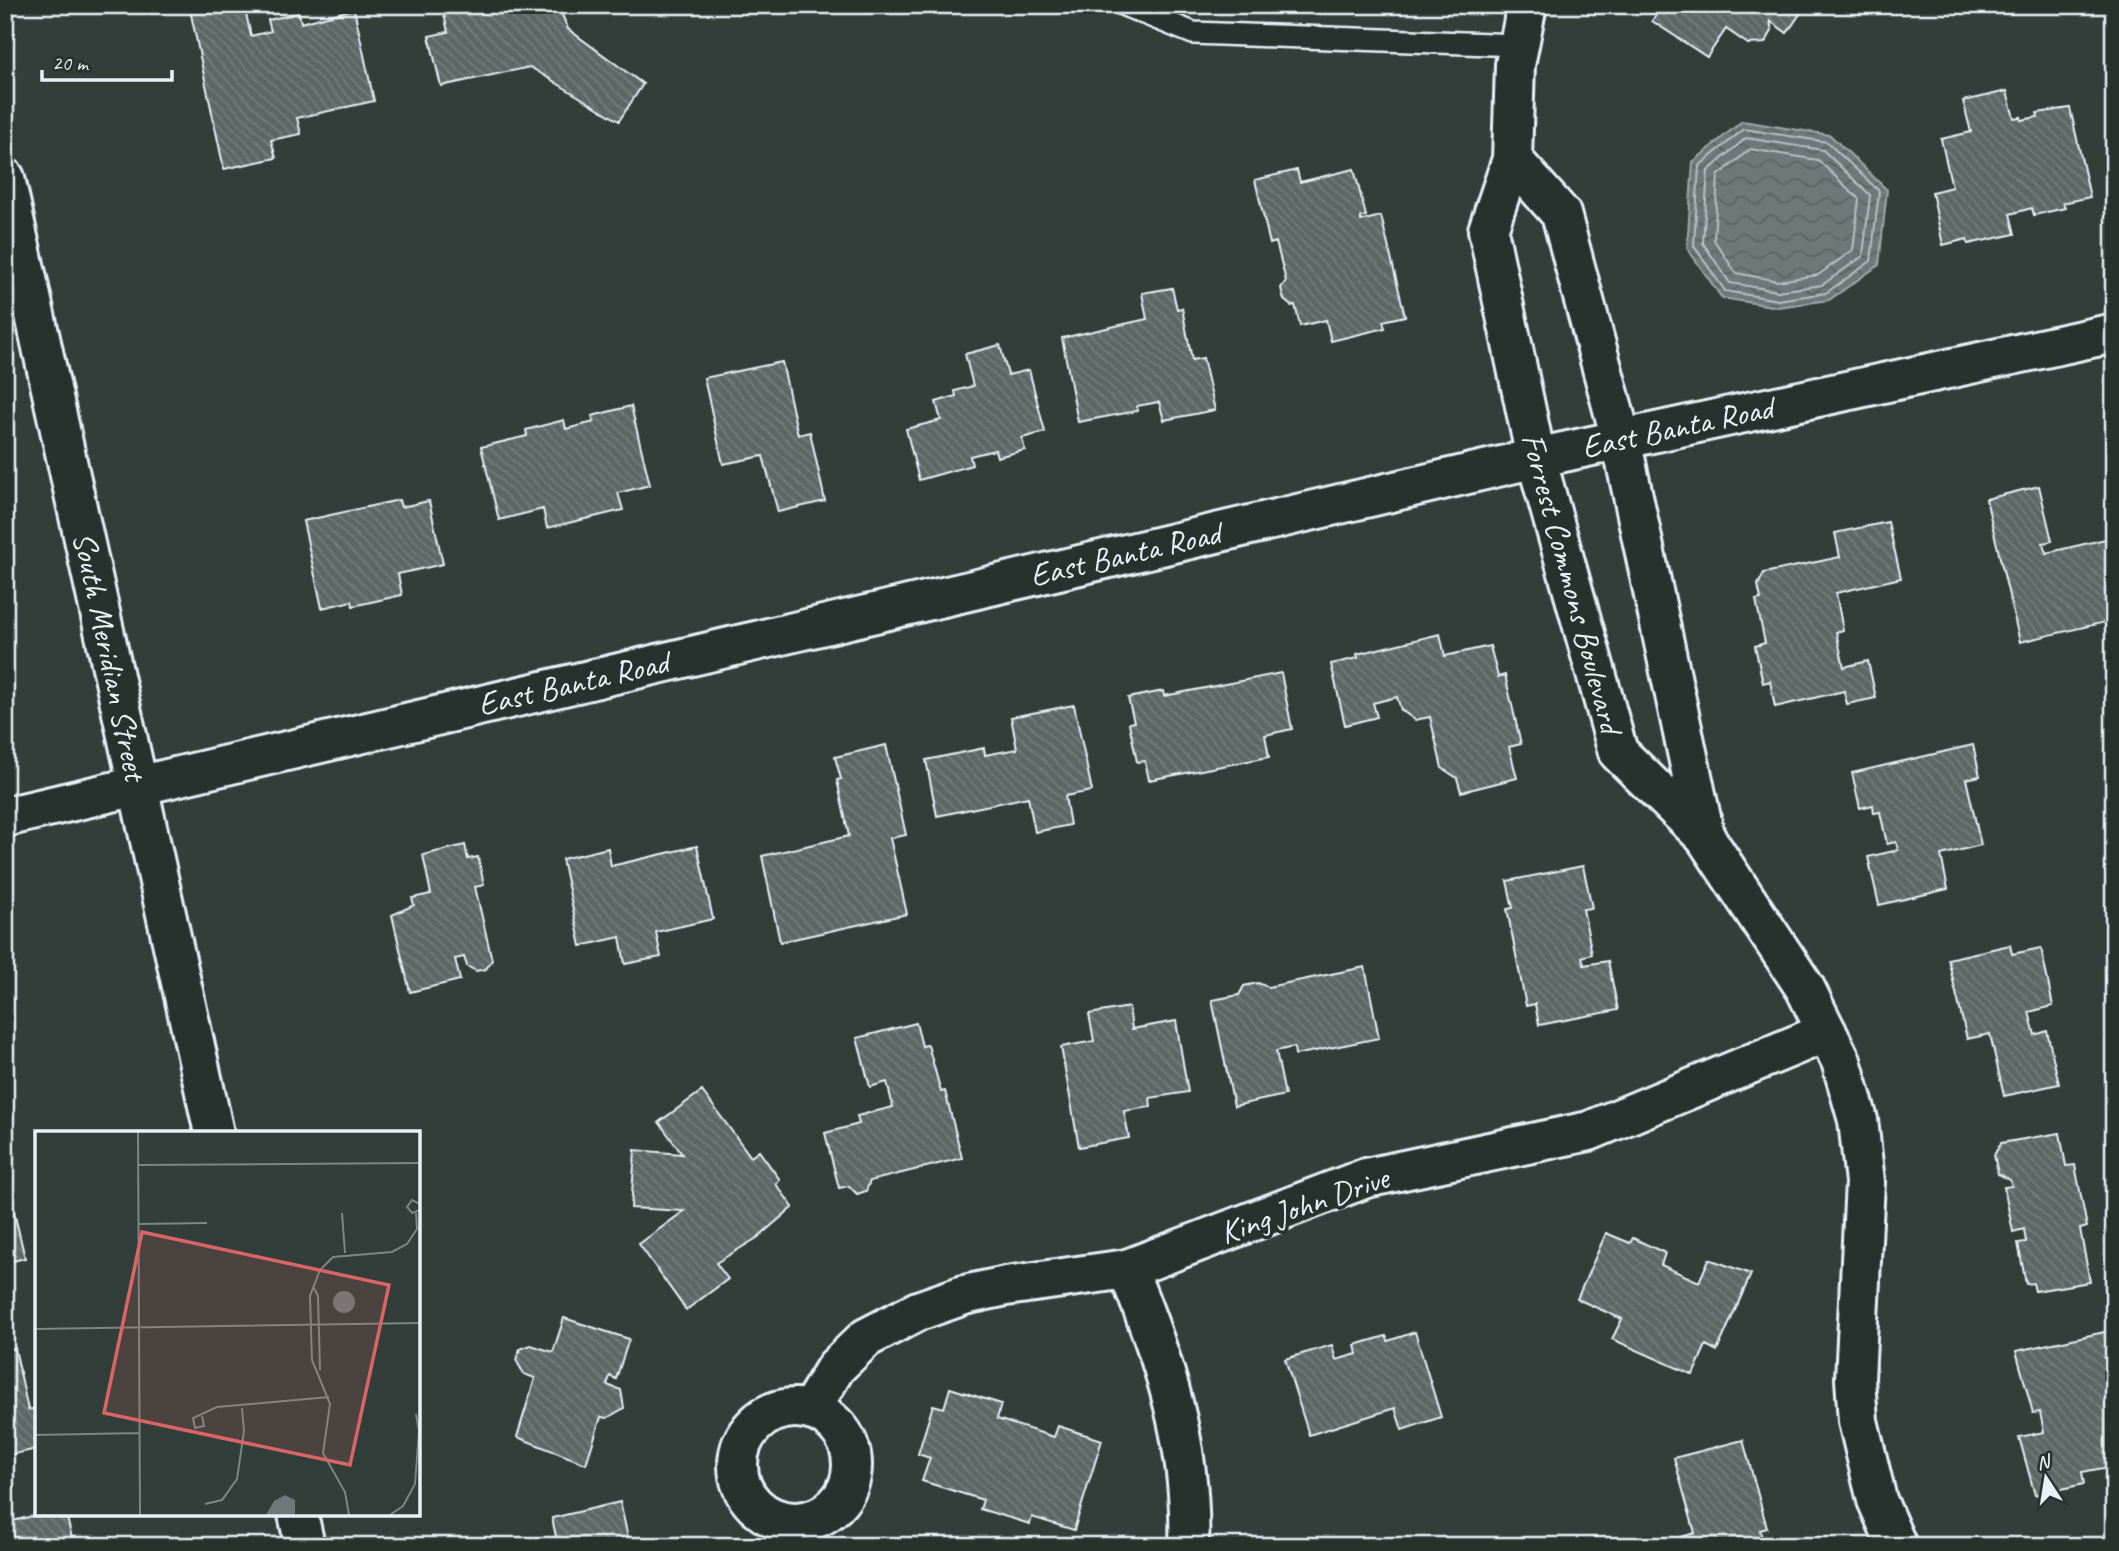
<svg xmlns="http://www.w3.org/2000/svg" width="2119" height="1551" font-family="Caveat,sans-serif">
  <defs>
    <pattern id="water-waves" width="16" height="10" patternUnits="userSpaceOnUse" patternTransform="scale(1.75)"><rect width="16" height="10" fill="#6d7978"/><path d="M0 5q4-4 8 0t8 0" fill="none" stroke="#5b6363"/></pattern>
    <pattern id="building-back-hatch" width="6" height="6" patternUnits="userSpaceOnUse" patternTransform="scale(1.75)"><rect width="6" height="6" fill="#5c6865"/><path d="M-1 5l2 2M0 0l6 6M5-1l2 2" fill="none" stroke="#737e7c"/></pattern>
  </defs>
  <rect width="100%" height="100%" fill="#323e39"/>
  <filter id="ink" filterUnits="userSpaceOnUse"><feTurbulence type="fractalNoise" baseFrequency=".0143" numOctaves="2"/><feDisplacementMap in="SourceGraphic" scale="14" xChannelSelector="R" yChannelSelector="G"/><feConvolveMatrix kernelMatrix="1 2 1 2 8 2 1 2 1" color-interpolation-filters="sRGB"/></filter>
  <g filter="url(#ink)">
    <path fill="url(#water-waves)" stroke="#9ea9ab" stroke-width="2" d="M 1742,121 L 1830,135 L 1887,190 L 1879,265 L 1829,300 L 1778,307 L 1722,298 L 1687,248 L 1693,162 Z"/>
    <g fill="none" stroke-linecap="round" stroke-linejoin="round">
      <path stroke="#b7c1c5" stroke-width="2" d="M 1744,129 L 1827,142 L 1879,191 L 1871,261 L 1826,293 L 1778,300 L 1725,291 L 1694,246 L 1699,166 Z
        M 1746,138 L 1823,150 L 1870,195 L 1863,256 L 1822,285 L 1778,291 L 1730,283 L 1703,243 L 1708,171 Z
        M 1750,149 L 1818,160 L 1859,199 L 1853,250 L 1818,275 L 1778,281 L 1736,273 L 1714,240 L 1718,176 Z"/>
    </g>
    <path fill="url(#building-back-hatch)" stroke="#e8f1f8" stroke-width="2" d="M 189,5 L 244,5 L 251,36 L 271,31 L 268,20 L 299,13 L 301,23 L 354,9 L 374,101 L 297,118 L 301,134 L 271,140 L 276,158 L 224,169 Z
      M 442,5 L 558,5 L 568,29 L 643,84 L 619,121 L 530,67 L 441,86 L 429,36 L 448,32 Z
      M 1662,5 L 1806,5 L 1787,33 L 1770,21 L 1772,31 L 1765,43 L 1748,44 L 1726,29 L 1707,57 L 1652,21 Z
      M 2007,91 L 2014,118 L 2021,117 L 2021,120 L 2038,117 L 2037,113 L 2070,108 L 2090,197 L 2063,203 L 2065,208 L 2034,215 L 2032,208 L 2010,214 L 2015,234 L 1968,244 L 1967,239 L 1943,245 L 1932,192 L 1952,187 L 1941,139 L 1971,132 L 1963,101 Z
      M 1354,169 L 1366,216 L 1361,217 L 1361,221 L 1381,216 L 1405,316 L 1383,321 L 1385,328 L 1331,341 L 1326,320 L 1300,326 L 1295,305 L 1291,306 L 1284,300 L 1281,288 L 1286,281 L 1276,242 L 1270,244 L 1255,180 L 1297,170 L 1300,182 Z
      M 1172,288 L 1177,309 L 1182,308 L 1192,360 L 1203,358 L 1215,410 L 1164,420 L 1159,402 L 1137,406 L 1137,411 L 1078,422 L 1062,338 L 1147,319 L 1142,293 Z
      M 1000,345 L 1008,375 L 1029,370 L 1045,432 L 1022,438 L 1025,450 L 997,457 L 995,450 L 970,456 L 972,465 L 919,480 L 906,429 L 941,420 L 936,402 L 956,396 L 955,391 L 973,386 L 965,354 Z
      M 782,362 L 798,435 L 810,432 L 825,501 L 778,512 L 763,456 L 723,464 L 704,378 Z
      M 631,406 L 650,485 L 618,493 L 623,510 L 547,528 L 543,509 L 499,520 L 481,447 L 527,436 L 526,430 L 564,420 L 566,429 L 594,422 L 592,416 Z
      M 2039,486 L 2052,541 L 2043,543 L 2046,553 L 2114,537 L 2114,620 L 2020,642 L 1986,499 Z
      M 399,500 L 401,507 L 429,501 L 443,564 L 398,574 L 402,595 L 353,606 L 352,601 L 322,608 L 303,521 Z
      M 1888,522 L 1901,578 L 1836,593 L 1843,630 L 1836,632 L 1844,667 L 1868,661 L 1876,698 L 1847,704 L 1844,691 L 1775,707 L 1770,681 L 1763,683 L 1755,646 L 1765,643 L 1756,600 L 1761,599 L 1758,585 L 1764,573 L 1840,557 L 1835,533 Z
      M 1440,634 L 1445,656 L 1490,646 L 1498,677 L 1505,675 L 1521,744 L 1509,747 L 1517,778 L 1461,792 L 1457,778 L 1442,768 L 1430,717 L 1415,720 L 1401,710 L 1397,697 L 1373,703 L 1377,717 L 1345,725 L 1331,664 L 1358,658 L 1357,654 Z
      M 1281,673 L 1292,729 L 1265,735 L 1269,757 L 1149,780 L 1145,761 L 1137,762 L 1129,723 L 1134,722 L 1128,698 L 1163,691 L 1164,696 Z
      M 1074,705 L 1092,791 L 1065,796 L 1070,825 L 1035,832 L 1028,797 L 937,816 L 926,760 L 984,748 L 985,755 L 1017,749 L 1011,717 Z
      M 886,745 L 906,835 L 890,838 L 907,914 L 780,942 L 762,856 L 849,836 L 837,780 L 841,779 L 835,757 Z
      M 1973,745 L 1980,776 L 1966,779 L 1981,845 L 1941,855 L 1948,889 L 1879,905 L 1868,857 L 1898,850 L 1896,842 L 1887,844 L 1880,812 L 1874,813 L 1873,805 L 1860,808 L 1852,773 Z
      M 465,845 L 468,859 L 478,857 L 484,885 L 475,887 L 492,960 L 486,969 L 476,971 L 467,966 L 464,957 L 455,959 L 460,980 L 410,992 L 392,915 L 414,905 L 412,898 L 431,894 L 423,855 Z
      M 697,846 L 713,919 L 656,932 L 661,957 L 625,964 L 620,937 L 581,946 L 562,859 L 608,848 L 611,866 Z
      M 1583,866 L 1592,908 L 1583,909 L 1592,954 L 1582,957 L 1584,965 L 1608,961 L 1618,1010 L 1539,1025 L 1535,1004 L 1526,1006 L 1507,909 L 1513,908 L 1507,881 Z
      M 2010,945 L 2012,954 L 2041,948 L 2053,1006 L 2029,1012 L 2035,1035 L 2047,1031 L 2059,1084 L 2004,1096 L 1990,1034 L 1967,1039 L 1948,959 Z
      M 1365,967 L 1379,1038 L 1295,1055 L 1294,1047 L 1276,1051 L 1285,1095 L 1234,1106 L 1212,1000 L 1239,995 L 1244,986 L 1258,983 L 1268,987 Z
      M 1129,1007 L 1132,1029 L 1176,1021 L 1188,1092 L 1150,1098 L 1151,1107 L 1124,1111 L 1129,1138 L 1079,1147 L 1061,1047 L 1094,1041 L 1089,1014 Z
      M 916,1023 L 922,1046 L 928,1045 L 941,1092 L 945,1091 L 962,1158 L 870,1181 L 866,1191 L 857,1194 L 849,1186 L 839,1188 L 825,1133 L 859,1124 L 857,1116 L 893,1107 L 887,1082 L 870,1087 L 857,1038 Z
      M 702,1091 L 751,1157 L 759,1151 L 780,1180 L 776,1184 L 793,1207 L 757,1238 L 716,1263 L 728,1279 L 686,1310 L 639,1244 L 684,1211 L 631,1208 L 635,1150 L 682,1154 L 659,1122 Z
      M 2060,1133 L 2066,1166 L 2075,1165 L 2087,1227 L 2080,1229 L 2090,1282 L 2035,1291 L 2033,1283 L 2026,1284 L 2018,1243 L 2026,1242 L 2024,1229 L 2013,1232 L 2004,1187 L 2012,1186 L 2010,1180 L 1998,1174 L 1994,1155 L 2001,1143 Z
      M 10,1195 L 25,1258 L 5,1263 L 5,1196 Z
      M 1606,1233 L 1630,1243 L 1633,1238 L 1665,1253 L 1661,1265 L 1699,1282 L 1709,1259 L 1751,1274 L 1717,1351 L 1706,1345 L 1693,1375 L 1612,1339 L 1622,1319 L 1577,1299 Z
      M 564,1318 L 629,1339 L 616,1379 L 610,1376 L 607,1385 L 621,1390 L 624,1408 L 607,1418 L 601,1417 L 586,1464 L 517,1437 L 535,1378 L 524,1374 L 516,1360 L 520,1349 L 531,1345 L 553,1352 Z
      M 2114,1330 L 2114,1466 L 2082,1472 L 2084,1484 L 2035,1495 L 2019,1437 L 2044,1432 L 2040,1412 L 2033,1413 L 2016,1351 Z
      M 1415,1332 L 1441,1417 L 1402,1430 L 1395,1408 L 1309,1435 L 1285,1359 L 1332,1345 L 1336,1360 L 1357,1354 L 1355,1345 L 1386,1336 L 1388,1341 Z
      M 15,1348 L 28,1410 L 37,1408 L 37,1449 L 5,1456 L 5,1351 Z
      M 950,1388 L 1001,1404 L 997,1419 L 1054,1437 L 1058,1426 L 1102,1440 L 1074,1530 L 1032,1517 L 1030,1524 L 980,1509 L 983,1500 L 922,1481 L 930,1458 L 918,1454 L 933,1405 L 944,1408 Z
      M 1743,1440 L 1767,1528 L 1760,1530 L 1764,1546 L 1675,1546 L 1674,1539 L 1695,1533 L 1674,1458 Z
      M 620,1502 L 630,1546 L 558,1546 L 552,1518 Z
      M 40,1514 L 66,1514 L 74,1546 L 10,1546 L 5,1523 Z"/>
    <g fill="none" stroke-linecap="round" stroke-linejoin="round">
      <defs>
        <path id="lane" d="M 1124,5 L 1193,33 L 1518,45"/>
        <path id="street" d="M 1527,5 L 1515,65 L 1512,159 L 1488,230 L 1536,458 L 1618,752 L 1705,837 L 1805,988 L 1841,1061 L 1858,1120 L 1865,1182 L 1855,1379 L 1858,1421 L 1877,1500 L 1897,1546
          M 1512,159 L 1561,214 L 1621,439 L 1705,837
          M 1127,1269 C 1164,1358 1193,1448 1189,1546
          M738 1465a57 57 0 1 1 114 0a57 57 0 1 1-114 0Z
          M 810,1410 L 836,1367 L 866,1338 L 918,1311 L 964,1295 L 1006,1286 L 1127,1269 L 1366,1178 L 1589,1131 L 1827,1032"/>
        <path id="secondary" d="M 5,817 L 1536,458 L 2114,333"/>
        <path id="primary" d="M 5,178 L 214,1133
          M 298,1514 L 305,1546"/>
      </defs>
      <use href="#lane" stroke="#e8f1f8" stroke-width="26"/>
      <use href="#street" stroke="#e8f1f8" stroke-width="44"/>
      <use href="#secondary" stroke="#e8f1f8" stroke-width="44"/>
      <use href="#primary" stroke="#e8f1f8" stroke-width="44"/>
      <use href="#lane" stroke="#26332d" stroke-width="21"/>
      <use href="#street" stroke="#26332d" stroke-width="38"/>
      <use href="#secondary" stroke="#26332d" stroke-width="38"/>
      <use href="#primary" stroke="#26332d" stroke-width="38"/>
    </g>
  </g>
  <g text-anchor="middle" dominant-baseline="central" stroke-width="7" stroke-linejoin="round" paint-order="stroke">
    <g font-size="33" fill="#e8f1f8" stroke="#26332d">
      <text transform="translate(1677 427) rotate(-12)">East Banta Road</text>
      <text transform="translate(1125 554) rotate(-13)">East Banta Road</text>
      <text transform="translate(1572 583) rotate(75)">Forrest Commons Boulevard</text>
      <text transform="translate(110 656) rotate(78)">South Meridian Street</text>
      <text transform="translate(573 683) rotate(-13)">East Banta Road</text>
      <text transform="translate(1304 1205) rotate(-19)">King John Drive</text>
    </g>
  </g>
  <g transform="translate(35 1131)">
    <rect width="385" height="385" fill="#323e39"/>
    <path d="M298 171a11 11 0 1 1 22 0a11 11 0 1 1-22 0ZM 250,364 L 260,369 L 260,384 L 231,384 L 239,370 Z" fill="#6d7978"/>
    <path fill="none" stroke="#7b8685" stroke-width="2" d="M 103,1 L 105,384M 103,34 L 385,32M 385,73 L 377,69 L 372,76 L 377,82 L 385,79M 307,82 L 310,122M 103,93 L 172,92M 279,157 L 283,165 L 285,239M 0,198 L 385,192M 167,285 L 169,295 L 160,297 L 158,287 L 182,276 L 294,266M 0,304 L 105,302M 170,373 L 187,369 L 202,348 L 209,300 L 207,277M 314,384 L 310,361 L 288,322 L 295,273 L 277,229 L 275,165 L 285,139 L 298,126 L 357,121 L 372,113 L 382,98 L 381,82M 355,384 L 368,375 L 380,353 L 384,300 L 381,283"/>
    <path fill="#db6466" fill-opacity="0.15" stroke="#db6466" stroke-width="3.5" d="M 107,101 L 354,154 L 315,334 L 69,282 Z"/>
    <rect width="385" height="385" fill="none" stroke="#e8f1f8" stroke-width="3.5"/>
  </g>
  <rect width="2119" height="1551" fill="none" stroke="#26332d" stroke-width="28"/>
  <rect x="14" y="14" width="2091" height="1523" fill="none" stroke="#e8f1f8" stroke-width="2.5" filter="url(#ink)"/>
  <g transform="translate(2046 1478) rotate(348)" stroke="#26332d" stroke-width="5" paint-order="stroke">
  <path d="M0-5L12 26L0 18L-12 26Z" fill="#e8f1f8"/>
  <text y="-10" font-size="19" font-weight="bold" text-anchor="middle" fill="#e8f1f8">N</text>
  </g>
  <path d="M42 70v10h130v-10" fill="none" stroke="#e8f1f8" stroke-width="3.5"/>
  <text x="52" y="70" font-size="21" fill="#e8f1f8" stroke="#26332d" stroke-width="5" paint-order="stroke">20 m</text>
</svg>
